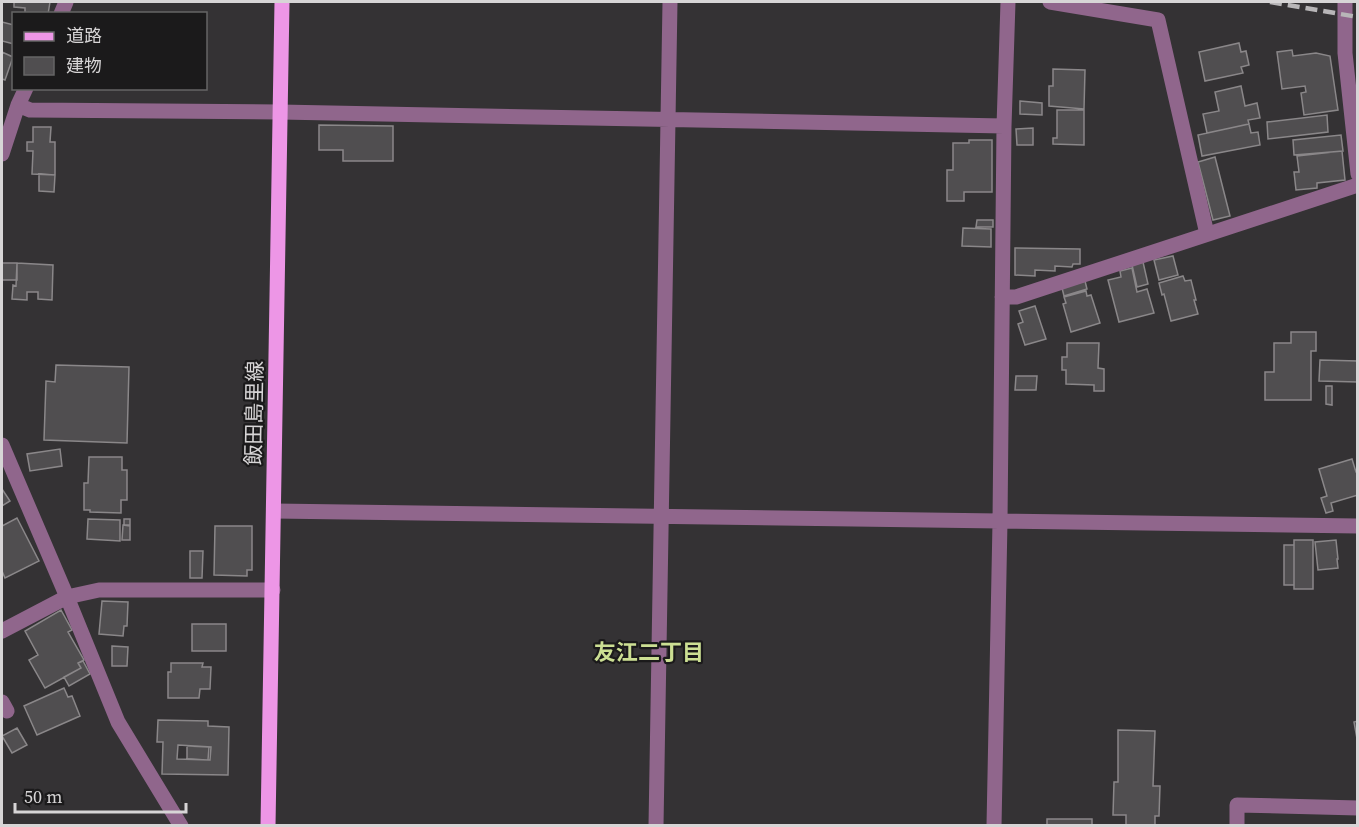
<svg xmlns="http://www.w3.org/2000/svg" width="1359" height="827" font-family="'Source Serif 4','Noto Sans JP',serif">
  <rect width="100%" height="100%" fill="#343234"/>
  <path fill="#504e50" stroke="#8a8789" stroke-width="1.5" fill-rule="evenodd" d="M 14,2 L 50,2 L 48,14 L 25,14 L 25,8 L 14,7 Z
    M 2,22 L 14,25 L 14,44 L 2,41 Z
    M 1239,43 L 1241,52 L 1246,51 L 1249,65 L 1241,67 L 1243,73 L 1205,81 L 1199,52 Z
    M 1292,50 L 1293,56 L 1316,53 L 1330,56 L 1338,110 L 1304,115 L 1301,93 L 1306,92 L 1305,86 L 1282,89 L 1277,52 Z
    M 2,52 L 13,57 L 5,80 L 2,79 Z
    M 1053,69 L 1085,70 L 1084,109 L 1049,106 L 1049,86 L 1053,86 Z
    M 1241,86 L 1245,106 L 1257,103 L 1260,118 L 1248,120 L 1249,124 L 1207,133 L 1203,114 L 1219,111 L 1215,92 Z
    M 1020,101 L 1042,103 L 1042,115 L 1020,114 Z
    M 1057,110 L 1084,110 L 1084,145 L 1053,144 L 1053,138 L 1057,138 Z
    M 1327,115 L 1328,132 L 1268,139 L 1267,122 Z
    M 1249,124 L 1251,133 L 1258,132 L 1260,145 L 1202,156 L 1198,135 Z
    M 319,125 L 393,126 L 393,161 L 343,161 L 343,150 L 319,150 Z
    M 33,127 L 51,127 L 50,142 L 55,142 L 55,175 L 32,174 L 33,151 L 27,151 L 27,142 L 33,142 Z
    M 1033,128 L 1033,145 L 1017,145 L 1016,129 Z
    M 1341,135 L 1343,151 L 1294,155 L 1293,140 Z
    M 969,140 L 992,140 L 992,192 L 964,192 L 964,201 L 947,201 L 947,170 L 953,170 L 953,143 L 969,143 Z
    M 1342,151 L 1345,180 L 1317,183 L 1317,188 L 1296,190 L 1294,172 L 1299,172 L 1297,156 Z
    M 1215,157 L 1230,216 L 1213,220 L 1198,162 Z
    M 39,174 L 55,175 L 54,192 L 39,191 Z
    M 977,220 L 993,220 L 993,227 L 976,227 Z
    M 963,228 L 991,229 L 991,247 L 962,246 Z
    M 1015,248 L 1080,249 L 1080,264 L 1073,264 L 1072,267 L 1055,266 L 1055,271 L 1035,270 L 1035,276 L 1015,275 Z
    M 1173,256 L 1178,275 L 1159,280 L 1154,260 Z
    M 1143,262 L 1148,284 L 1137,287 L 1132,265 Z
    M 2,263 L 17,263 L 17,280 L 2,280 Z
    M 17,263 L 53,265 L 52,300 L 38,299 L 38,292 L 27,292 L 27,300 L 12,299 L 13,285 L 16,286 Z
    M 1132,268 L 1137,292 L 1147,289 L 1154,313 L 1119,322 L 1108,280 L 1121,277 L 1120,271 Z
    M 1183,276 L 1185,281 L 1191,280 L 1196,300 L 1194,300 L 1198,314 L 1171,321 L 1164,294 L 1162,295 L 1159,283 Z
    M 1085,281 L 1087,289 L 1064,296 L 1062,288 Z
    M 1086,291 L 1087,296 L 1091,295 L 1100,323 L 1071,332 L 1063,304 L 1066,303 L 1064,297 Z
    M 1035,306 L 1046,339 L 1025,345 L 1018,324 L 1023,322 L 1019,311 Z
    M 1291,332 L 1316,332 L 1316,351 L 1311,351 L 1311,400 L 1265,400 L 1265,372 L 1274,372 L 1274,343 L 1291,343 Z
    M 1067,343 L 1099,343 L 1098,368 L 1104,369 L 1104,391 L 1094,391 L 1094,385 L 1066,384 L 1066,370 L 1062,370 L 1062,357 L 1067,357 Z
    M 1320,360 L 1358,361 L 1358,382 L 1319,381 Z
    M 56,365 L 129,367 L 127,443 L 44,440 L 46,381 L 55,382 Z
    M 1016,376 L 1037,376 L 1036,390 L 1015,390 Z
    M 1326,386 L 1332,386 L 1332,405 L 1326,404 Z
    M 60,449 L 62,466 L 30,471 L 27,454 Z
    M 89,457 L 122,457 L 122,470 L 127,470 L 127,500 L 121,500 L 121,513 L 90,512 L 90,510 L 84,510 L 84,483 L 88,483 Z
    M 1352,459 L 1356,472 L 1358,472 L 1358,495 L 1331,503 L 1333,511 L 1326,513 L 1321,498 L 1327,496 L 1319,469 Z
    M 2,489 L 10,501 L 2,506 Z
    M 17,518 L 39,561 L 5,578 L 2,571 L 2,526 Z
    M 88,519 L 120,520 L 120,541 L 87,539 Z
    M 124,519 L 130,519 L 130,525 L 124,525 Z
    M 123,525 L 130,526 L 130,540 L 122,540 Z
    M 215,526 L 252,526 L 252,570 L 247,570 L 247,576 L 214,575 Z
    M 1294,540 L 1313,540 L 1313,589 L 1294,589 Z
    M 1336,540 L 1338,559 L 1337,559 L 1338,568 L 1318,570 L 1315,542 Z
    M 1284,545 L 1294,545 L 1294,585 L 1284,585 Z
    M 190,551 L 203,551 L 202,578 L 190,578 Z
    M 102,601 L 128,602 L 127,626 L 124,626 L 123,636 L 99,634 Z
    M 61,610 L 72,630 L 68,632 L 84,660 L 78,663 L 81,668 L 45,688 L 29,660 L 38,655 L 25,631 Z
    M 192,624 L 226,624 L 226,651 L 192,651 Z
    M 112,646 L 128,647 L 127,666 L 112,666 Z
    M 83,661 L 90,674 L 69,686 L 64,677 L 81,668 L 78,663 Z
    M 171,663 L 203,663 L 202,667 L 211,667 L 210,689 L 200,689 L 199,698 L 168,698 L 168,672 L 171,672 Z
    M 64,688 L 68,697 L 72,696 L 80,716 L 37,735 L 24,706 Z
    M 158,720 L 208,721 L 208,726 L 229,727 L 228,775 L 162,774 L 163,742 L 157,742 ZM 178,745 L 211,747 L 210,760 L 177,759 Z
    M 1358,721 L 1358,744 L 1354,722 Z
    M 17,728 L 27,745 L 12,753 L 2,736 Z
    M 1118,730 L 1155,731 L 1153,786 L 1160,786 L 1159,816 L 1155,816 L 1155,826 L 1126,826 L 1126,815 L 1113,815 L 1114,782 L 1118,782 Z
    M 187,746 L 209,747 L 208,760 L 187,759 Z
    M 1047,819 L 1092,819 L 1092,826 L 1047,826 Z"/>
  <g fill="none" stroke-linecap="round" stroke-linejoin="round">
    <path stroke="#90668c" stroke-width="15" d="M 1050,2 L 1158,20 L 1207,234
      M 1345,2 L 1345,53 L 1358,174
      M 61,14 L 66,2
      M 18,105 L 30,110 L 280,112 L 1004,126 L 1000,522 L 994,826
      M 1004,126 L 1008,2
      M 2,154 L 18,105 L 26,88
      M 1002,297 L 1016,297 L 1358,185
      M 2,445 L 67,597 L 118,722 L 181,826
      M 274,511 L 1358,526
      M 2,631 L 67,597 L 99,590 L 273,590
      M 2,702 L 7,711
      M 656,826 L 670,2
      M 1237,826 L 1237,805 L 1358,808"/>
    <path stroke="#ed96e6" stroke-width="15" d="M 268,826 L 282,2"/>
    <path stroke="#b8b6b8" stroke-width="4.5" stroke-dasharray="12 6" stroke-linecap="butt" d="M 1270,2 L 1358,17
      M 1356,2 L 1358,2"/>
  </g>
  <g text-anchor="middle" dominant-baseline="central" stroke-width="4.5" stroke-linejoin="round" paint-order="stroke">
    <g font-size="21" fill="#d7d5d6" stroke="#1b1a1b">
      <text transform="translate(254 413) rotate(-89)">飯田島里線</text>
    </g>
    <g font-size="22" font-weight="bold" fill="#ccdf93" stroke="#1b1a1b">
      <text x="649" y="652">友江二丁目</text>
    </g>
  </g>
  <rect width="1359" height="827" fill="none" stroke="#d7d5d6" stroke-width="6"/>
  <rect x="12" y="12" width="195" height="78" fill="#1b1a1b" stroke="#666566" stroke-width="1.5"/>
  <rect x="24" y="32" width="30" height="9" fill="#ed96e6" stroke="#666566" stroke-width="1.5"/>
  <text x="66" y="42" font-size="18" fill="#d7d5d6">道路</text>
  <rect x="24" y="57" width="30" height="18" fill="#504e50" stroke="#666566" stroke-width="1.5"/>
  <text x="66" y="72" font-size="18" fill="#d7d5d6">建物</text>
  <path d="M15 803v9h171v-9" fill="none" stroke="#d7d5d6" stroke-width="3"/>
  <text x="24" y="803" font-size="18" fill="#d7d5d6" stroke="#1b1a1b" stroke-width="4.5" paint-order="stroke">50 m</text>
</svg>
